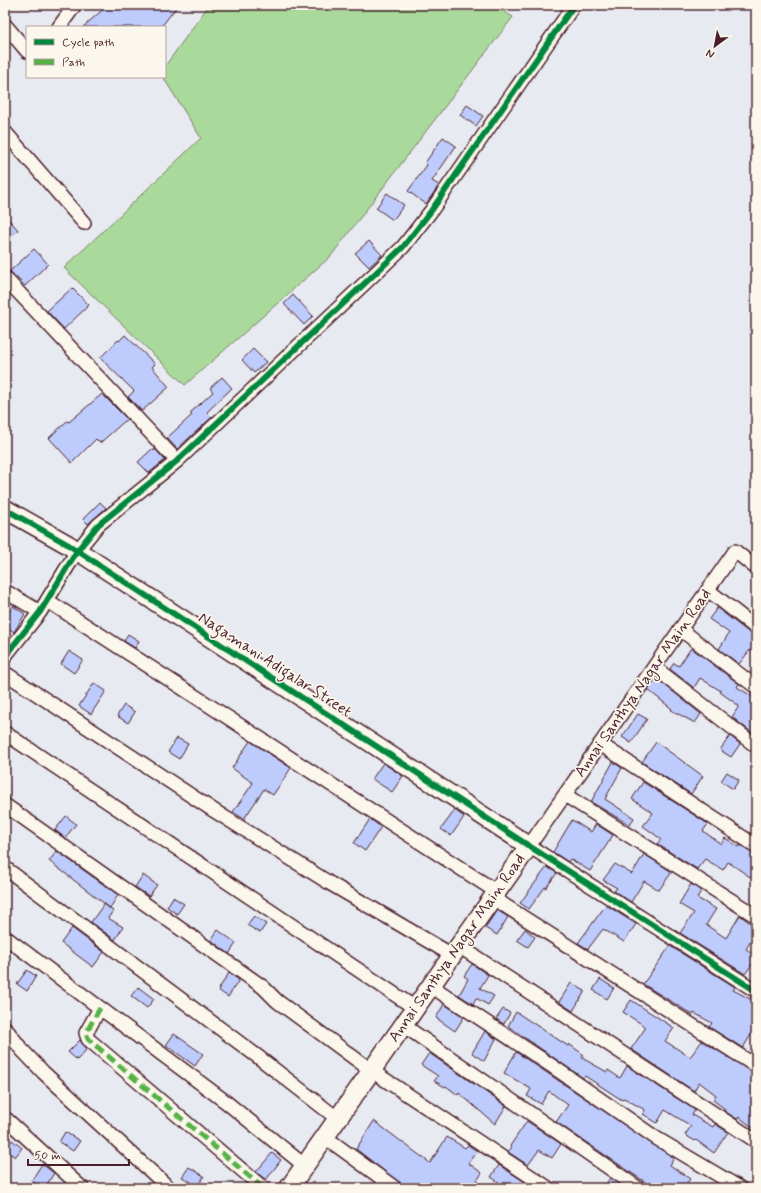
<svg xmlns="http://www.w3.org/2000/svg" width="761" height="1193" font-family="Mynerve,sans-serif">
  <rect width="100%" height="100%" fill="#e8eaf1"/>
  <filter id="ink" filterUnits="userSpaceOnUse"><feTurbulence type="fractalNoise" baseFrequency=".025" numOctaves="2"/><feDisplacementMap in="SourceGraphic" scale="8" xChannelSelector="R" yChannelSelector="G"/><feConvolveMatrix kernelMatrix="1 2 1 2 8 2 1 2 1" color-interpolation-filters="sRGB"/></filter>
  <g filter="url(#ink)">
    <path fill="#a9da9b" stroke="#7a7c63" d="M 209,5 L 493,5 L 513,17 L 331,256 L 185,385 L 64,268 L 201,138 L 163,77 L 165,77 L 165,66 Z"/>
    <path fill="#bdccfd" stroke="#4a1f2b" d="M 108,5 L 178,5 L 161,27 L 83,27 Z
      M 467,105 L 483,116 L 476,126 L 460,115 Z
      M 443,137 L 456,146 L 432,181 L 439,185 L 426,204 L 408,191 L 427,165 L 425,163 Z
      M 387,193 L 404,205 L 393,220 L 376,208 Z
      M 5,215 L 18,230 L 5,241 Z
      M 369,241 L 382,255 L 369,267 L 355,253 Z
      M 34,249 L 48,264 L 25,286 L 10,271 Z
      M 72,288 L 89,305 L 64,329 L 47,311 Z
      M 293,295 L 313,316 L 304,325 L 284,304 Z
      M 125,335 L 155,364 L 152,367 L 169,387 L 142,411 L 128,397 L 134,391 L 100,358 L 118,340 L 119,341 Z
      M 253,349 L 266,362 L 254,373 L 242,360 Z
      M 222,377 L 232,388 L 207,412 L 212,417 L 177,449 L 167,438 L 192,415 L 190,413 L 213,392 L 210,388 Z
      M 102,394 L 127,419 L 100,443 L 96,439 L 72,463 L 49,438 L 67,421 L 69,422 Z
      M 152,449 L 154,451 L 155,449 L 165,460 L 149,473 L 138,462 Z
      M 100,502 L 106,508 L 88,524 L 83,519 Z
      M 13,606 L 25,614 L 14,632 L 5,626 L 5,618 Z
      M 717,608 L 751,634 L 756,636 L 756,655 L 750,650 L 739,664 L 719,649 L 729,633 L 709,619 Z
      M 128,634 L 139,641 L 135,648 L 124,641 Z
      M 691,648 L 739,684 L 737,687 L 756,699 L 756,736 L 732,717 L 739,706 L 720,692 L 721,691 L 700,678 L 694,688 L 670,669 L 674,663 L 679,666 Z
      M 69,651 L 83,660 L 74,673 L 61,664 Z
      M 656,678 L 701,714 L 695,723 L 671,710 L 672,709 L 648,690 Z
      M 94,683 L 106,691 L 91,714 L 79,706 Z
      M 124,705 L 135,712 L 128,723 L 117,716 Z
      M 638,714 L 647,719 L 631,743 L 622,737 Z
      M 730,736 L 740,744 L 731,757 L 720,750 Z
      M 177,738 L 188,744 L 179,759 L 168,752 Z
      M 250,741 L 291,768 L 273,795 L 264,789 L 244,819 L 233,812 L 253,783 L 232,768 Z
      M 656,742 L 703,776 L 691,794 L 642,762 Z
      M 613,762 L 622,768 L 605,799 L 634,818 L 630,825 L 591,802 Z
      M 383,763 L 403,776 L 392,792 L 372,779 Z
      M 727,772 L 739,780 L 733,789 L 721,781 Z
      M 643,782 L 708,824 L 703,831 L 721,844 L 725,838 L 739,847 L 740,845 L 756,854 L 756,881 L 728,862 L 723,870 L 705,859 L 697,869 L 657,844 L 661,839 L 643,826 L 653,813 L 632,799 Z
      M 455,810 L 464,817 L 451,836 L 441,829 Z
      M 66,816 L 76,824 L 65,838 L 55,830 Z
      M 370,819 L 381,827 L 365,851 L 354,843 Z
      M 572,820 L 591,832 L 596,824 L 613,835 L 590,871 L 570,859 L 568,862 L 553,852 Z
      M 57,851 L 118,895 L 110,908 L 49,861 Z
      M 644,854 L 672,872 L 659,890 L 644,881 L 631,902 L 614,891 L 617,888 L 603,880 L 615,864 L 632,874 Z
      M 547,867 L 557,873 L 546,888 L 545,887 L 529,909 L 520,903 Z
      M 143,875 L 157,885 L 149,896 L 135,887 Z
      M 691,884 L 701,891 L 697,898 L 716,909 L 706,925 L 726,938 L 740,915 L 756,928 L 756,933 L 746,949 L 756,957 L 756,959 L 745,974 L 680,933 L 694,913 L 679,904 Z
      M 173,897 L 184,904 L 177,914 L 167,907 Z
      M 104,904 L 113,911 L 108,918 L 123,927 L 115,940 L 91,922 Z
      M 606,905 L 636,924 L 624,942 L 603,929 L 588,949 L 578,943 Z
      M 497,910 L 508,917 L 497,935 L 485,928 Z
      M 254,916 L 266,924 L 260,933 L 247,925 Z
      M 72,928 L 104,952 L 93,967 L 61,943 Z
      M 525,929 L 535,937 L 528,947 L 517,940 Z
      M 218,930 L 236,943 L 229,954 L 211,940 Z
      M 670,946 L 735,987 L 733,990 L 756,1002 L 756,1026 L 743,1048 L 709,1027 L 712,1023 L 694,1013 L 693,1015 L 643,984 Z
      M 472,964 L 488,975 L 480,988 L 494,996 L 488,1005 L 476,998 L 473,1004 L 459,995 L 468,979 L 464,976 Z
      M 27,970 L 36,976 L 27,991 L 17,984 Z
      M 229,973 L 239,980 L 228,997 L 218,990 Z
      M 600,979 L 614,988 L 607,999 L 593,990 Z
      M 571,983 L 585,991 L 573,1011 L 559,1002 Z
      M 138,987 L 154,999 L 147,1008 L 131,996 Z
      M 631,1000 L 674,1028 L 665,1041 L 690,1057 L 702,1041 L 756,1074 L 756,1130 L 739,1117 L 737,1119 L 724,1111 L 725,1109 L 713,1100 L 716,1095 L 699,1082 L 694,1091 L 631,1049 L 646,1027 L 623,1012 Z
      M 444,1004 L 464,1017 L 455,1031 L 436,1018 Z
      M 503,1009 L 510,1013 L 504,1024 L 496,1019 Z
      M 516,1012 L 568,1046 L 569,1044 L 584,1055 L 582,1058 L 607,1072 L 608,1070 L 620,1078 L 627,1066 L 695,1110 L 692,1115 L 713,1127 L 715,1124 L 728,1132 L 714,1153 L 696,1140 L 695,1141 L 685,1135 L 691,1126 L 665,1110 L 657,1123 L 643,1114 L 645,1110 L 624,1098 L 622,1100 L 585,1076 L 583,1078 L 508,1026 Z
      M 485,1031 L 496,1039 L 484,1061 L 472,1053 Z
      M 174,1034 L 203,1054 L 195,1066 L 166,1045 Z
      M 80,1040 L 87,1049 L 77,1060 L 68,1052 Z
      M 516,1052 L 674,1158 L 670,1165 L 690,1179 L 683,1188 L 654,1188 L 556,1122 L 568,1105 L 549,1091 L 541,1104 L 527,1096 L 531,1089 L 504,1073 Z
      M 429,1053 L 506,1106 L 495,1124 L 459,1093 L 458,1095 L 446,1086 L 445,1087 L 434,1081 L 438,1076 L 421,1065 Z
      M 374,1121 L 430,1163 L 447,1137 L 465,1148 L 468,1145 L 477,1151 L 468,1163 L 482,1173 L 472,1188 L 406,1188 L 356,1149 Z
      M 527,1121 L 561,1144 L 552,1158 L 539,1150 L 528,1165 L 508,1152 L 512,1147 L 510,1146 Z
      M 65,1132 L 80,1141 L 73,1151 L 59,1142 Z
      M 12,1140 L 22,1148 L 15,1157 L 5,1150 Z
      M 272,1153 L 281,1160 L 266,1180 L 256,1172 Z
      M 42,1164 L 54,1173 L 45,1188 L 31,1181 Z
      M 499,1165 L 534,1188 L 507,1188 L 491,1177 Z
      M 189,1167 L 204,1176 L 198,1186 L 182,1177 Z
      M 610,1178 L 620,1185 L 618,1188 L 603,1188 Z"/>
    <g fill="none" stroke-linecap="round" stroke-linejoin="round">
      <defs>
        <path id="street" d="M 5,25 L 27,51
          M 59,27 L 75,5
          M 5,132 L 84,223
          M 5,278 L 177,461
          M 756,568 L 735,551 L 529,846 L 756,991
          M 708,590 L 756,628
          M 5,591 L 40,612
          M 48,601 L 497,892
          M 680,629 L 756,687
          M 5,656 L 40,612 L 77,551 L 98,525 L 177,461 L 403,247 L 431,211 L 574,5
          M 654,667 L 756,746
          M 5,673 L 213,810 L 331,884 L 452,955
          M 5,733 L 415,1008
          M 600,744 L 756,846
          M 565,795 L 756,916
          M 5,805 L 263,987 L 277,1001 L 372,1071 L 548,1188
          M 5,868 L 257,1056 L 338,1119
          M 493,898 L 756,1066
          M 5,937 L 226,1102 L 305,1166
          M 459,946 L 756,1141
          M 431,986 L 552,1066 L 656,1138 L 740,1188
          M 100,1008 L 86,1033 L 88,1039 L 263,1188
          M 403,1025 L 638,1188
          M 5,1028 L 22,1050 L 44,1073 L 169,1188
          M 5,1118 L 82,1188
          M 325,1137 L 395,1188"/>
        <path id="secondary" d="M 5,509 L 67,544 L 529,846 L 289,1188"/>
      </defs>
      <use href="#street" stroke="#4a1f2b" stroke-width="16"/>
      <use href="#secondary" stroke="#4a1f2b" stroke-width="21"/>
      <use href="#street" stroke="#fbf7ec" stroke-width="13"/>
      <use href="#secondary" stroke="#fbf7ec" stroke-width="18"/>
      <path stroke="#57b146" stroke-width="5" stroke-dasharray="10 5" stroke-linecap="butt" d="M 100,1008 L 86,1033 L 88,1039 L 263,1188"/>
      <defs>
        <path id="cycleway" d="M 5,509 L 67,544 L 529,846 L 756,991
          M 5,656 L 40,612 L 77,551 L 98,525 L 177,461 L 403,247 L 431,211 L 574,5"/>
      </defs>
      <use href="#cycleway" stroke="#fbf7ec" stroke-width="8"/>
      <use href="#cycleway" stroke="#00873e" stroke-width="6"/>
    </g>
  </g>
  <g text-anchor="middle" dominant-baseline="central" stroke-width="3.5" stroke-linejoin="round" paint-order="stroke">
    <g font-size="16" fill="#4a1f2b" stroke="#fbf7ec">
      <text transform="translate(275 665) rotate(33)">Nagamani Adigalar Street</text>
      <text transform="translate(643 683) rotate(-55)">Annai Santhya Nagar Main Road</text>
      <text transform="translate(457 948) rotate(-55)">Annai Santhya Nagar Main Road</text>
    </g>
  </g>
  <rect width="761" height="1193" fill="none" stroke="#fbf7ec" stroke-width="20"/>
  <rect x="10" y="10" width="741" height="1173" fill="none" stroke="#4a1f2b" stroke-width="1.5" filter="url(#ink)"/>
  <rect x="26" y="26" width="140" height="52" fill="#fbf7ec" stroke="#b4a19f"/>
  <rect x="34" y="39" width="20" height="6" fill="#00873e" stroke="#b4a19f"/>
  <text x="62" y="46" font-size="12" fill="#4a1f2b">Cycle path</text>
  <rect x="34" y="59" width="20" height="6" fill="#57b146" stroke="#b4a19f"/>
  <text x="62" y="66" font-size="12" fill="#4a1f2b">Path</text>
  <g transform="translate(715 46) rotate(212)" stroke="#fbf7ec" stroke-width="3" paint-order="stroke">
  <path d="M0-3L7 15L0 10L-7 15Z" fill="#4a1f2b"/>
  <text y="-6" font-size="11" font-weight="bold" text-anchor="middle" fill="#4a1f2b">N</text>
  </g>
  <path d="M28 1159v6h101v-6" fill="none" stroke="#4a1f2b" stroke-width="2"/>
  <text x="34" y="1159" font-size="12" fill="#4a1f2b" stroke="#fbf7ec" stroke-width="3" paint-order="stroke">50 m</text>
</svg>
